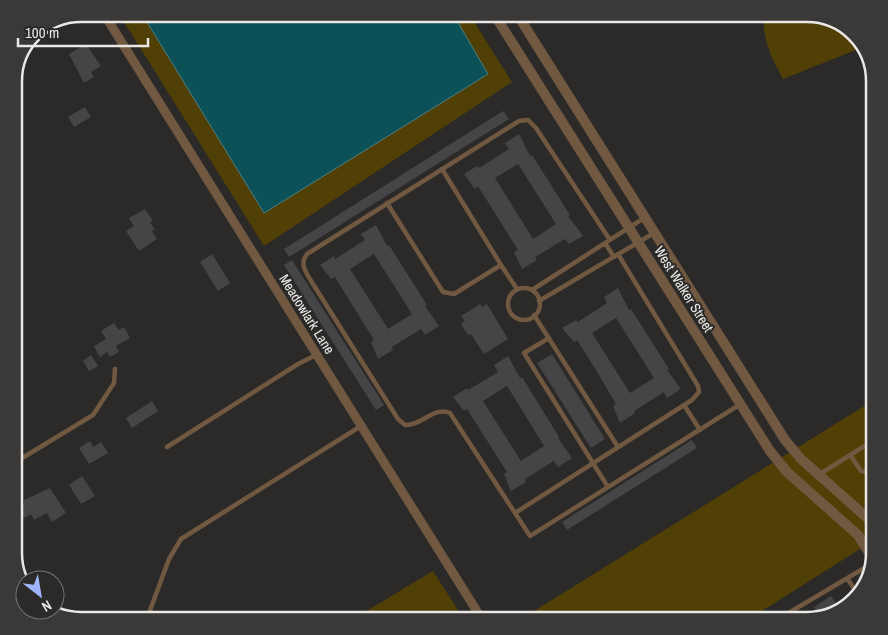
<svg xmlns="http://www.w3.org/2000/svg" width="888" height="635" font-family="'Archivo Narrow',sans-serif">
  <rect width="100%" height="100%" fill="#2b2a28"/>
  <path fill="#504005" d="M 119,14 L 469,14 L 512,82 L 264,246 Z
    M 764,14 L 807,14 L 848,28 L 863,47 L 783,79 C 772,59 761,37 764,14 Z
    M 874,400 L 874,540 L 746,621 L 518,621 Z
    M 433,571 L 465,621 L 350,621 Z"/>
  <path fill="#0c5157" stroke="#4e7e82" d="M 142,14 L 453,14 L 488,74 L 264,213 Z"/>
  <path fill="#454548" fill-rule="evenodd" d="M 86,44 L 101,66 L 91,72 L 94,77 L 84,83 L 69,54 Z
    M 85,107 L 91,117 L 74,127 L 68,117 Z
    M 503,111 L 509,119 L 289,257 L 284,249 Z
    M 519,134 L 530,156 L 532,155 L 570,215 L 568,216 L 583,236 L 569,244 L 565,239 L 535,257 L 537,260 L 522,269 L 514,252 L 518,250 L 478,186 L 475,189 L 464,174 L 477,166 L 479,168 L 509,149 L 505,143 ZM 518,164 L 556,224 L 533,239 L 495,178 Z
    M 145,209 L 153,221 L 150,223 L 155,229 L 152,231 L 157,239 L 139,251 L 126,231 L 134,226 L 129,218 Z
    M 376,225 L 387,246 L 389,245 L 427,305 L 425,306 L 439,326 L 425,335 L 421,329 L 392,347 L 393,350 L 378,359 L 371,342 L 374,340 L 356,311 L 335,277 L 331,279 L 320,265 L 334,256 L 335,259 L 365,240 L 361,234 ZM 374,254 L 412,314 L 388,329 L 350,269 Z
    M 212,254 L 230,283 L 218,291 L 200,262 Z
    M 292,260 L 384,405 L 376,410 L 284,265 Z
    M 618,288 L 629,310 L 631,309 L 669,369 L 667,370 L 681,389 L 667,398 L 664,392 L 634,411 L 635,413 L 620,423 L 613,406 L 616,404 L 599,375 L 577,340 L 574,342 L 562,328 L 576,320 L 578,322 L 607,303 L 604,297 ZM 616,318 L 654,378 L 630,393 L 592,333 Z
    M 480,304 L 482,307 L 487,304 L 508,339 L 484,354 L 471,334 L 468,335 L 461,324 L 465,321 L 461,316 Z
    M 114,323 L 119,330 L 124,327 L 130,338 L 116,346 L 119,352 L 110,357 L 107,352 L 100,357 L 94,346 L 106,339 L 101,331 Z
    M 552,354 L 605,439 L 591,448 L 537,363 Z
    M 91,355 L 98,366 L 89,371 L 83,361 Z
    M 508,356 L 520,378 L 522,377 L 559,437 L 558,438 L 572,458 L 558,467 L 554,461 L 525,479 L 526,482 L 511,491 L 504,474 L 507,472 L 467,409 L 464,411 L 453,397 L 467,388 L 468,390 L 498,372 L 494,365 ZM 507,386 L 544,446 L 521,461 L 483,401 Z
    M 152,401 L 158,411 L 132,428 L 126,418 Z
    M 692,440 L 697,448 L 567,530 L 562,522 Z
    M 90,441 L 93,447 L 101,442 L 108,453 L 89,464 L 79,448 Z
    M 82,476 L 95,496 L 81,504 L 69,485 Z
    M 50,488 L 66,513 L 52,522 L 47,513 L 34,520 L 31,514 L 22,519 L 18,512 L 22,510 L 20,508 L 24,504 L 24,500 Z
    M 831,596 L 841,611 L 837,614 L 802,621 L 815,609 L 814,607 Z"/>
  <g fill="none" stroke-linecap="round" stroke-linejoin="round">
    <path stroke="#705841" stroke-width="4.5" d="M 442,169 L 501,265
      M 387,203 L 443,292 L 454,294 L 501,265 L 517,289
      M 610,240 L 536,128 L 528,120 L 519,121 L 307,254 C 301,262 303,267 308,276 L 398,419 L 405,425 C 421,426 434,406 450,413 L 530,536 L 739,405
      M 605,243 L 614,257
      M508 304a16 16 0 1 1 32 0a16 16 0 1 1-32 0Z
      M 532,290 L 644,218
      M 539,301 L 654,233
      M 534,315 L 618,447
      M 549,338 L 524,353 L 608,487
      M 684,405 L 700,430
      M 167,447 L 298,364 L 316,355
      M 851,456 L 861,471 L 867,472 L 874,468
      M 14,463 L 93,415 L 114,383 L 115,369
      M 820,474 L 874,440
      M 515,513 L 692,400 L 699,392 L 698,386 L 618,254
      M 847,578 L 859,596
      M 149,613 L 169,559 L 181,539 L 361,426
      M 775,621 L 871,564"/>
    <path stroke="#705841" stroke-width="9" d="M 109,22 L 483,621"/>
    <path stroke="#705841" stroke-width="10" d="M 494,14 L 770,451 L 787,472 L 858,535 L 873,559
      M 517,14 L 785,440 L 801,459 L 874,524"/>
  </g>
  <g text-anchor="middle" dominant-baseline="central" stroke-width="4" stroke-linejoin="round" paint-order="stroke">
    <g font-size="14" fill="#e9e8e6" stroke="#2b2a28">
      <text transform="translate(684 289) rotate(58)">West Walker Street</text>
      <text transform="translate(307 314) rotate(58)">Meadowlark Lane</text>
    </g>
  </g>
  <path d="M0 0H888V635H0ZM81 22H807A59 59 0 0 1 866 81V553A59 59 0 0 1 807 612H81A59 59 0 0 1 22 553V81A59 59 0 0 1 81 22Z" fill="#3a3937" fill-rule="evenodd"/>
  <path fill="none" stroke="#e9e8e6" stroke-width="2.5" d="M81 22H807A59 59 0 0 1 866 81V553A59 59 0 0 1 807 612H81A59 59 0 0 1 22 553V81A59 59 0 0 1 81 22Z"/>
  <g transform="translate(40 595) rotate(149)"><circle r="24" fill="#2b2a28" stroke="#777674"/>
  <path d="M0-4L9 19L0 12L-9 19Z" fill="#9eb4fd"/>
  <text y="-8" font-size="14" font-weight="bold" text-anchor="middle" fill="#e9e8e6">N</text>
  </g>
  <path d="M18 38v8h130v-8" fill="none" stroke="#e9e8e6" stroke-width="2.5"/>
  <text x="25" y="38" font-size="15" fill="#e9e8e6" stroke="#2b2a28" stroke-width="4" paint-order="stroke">100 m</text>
</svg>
